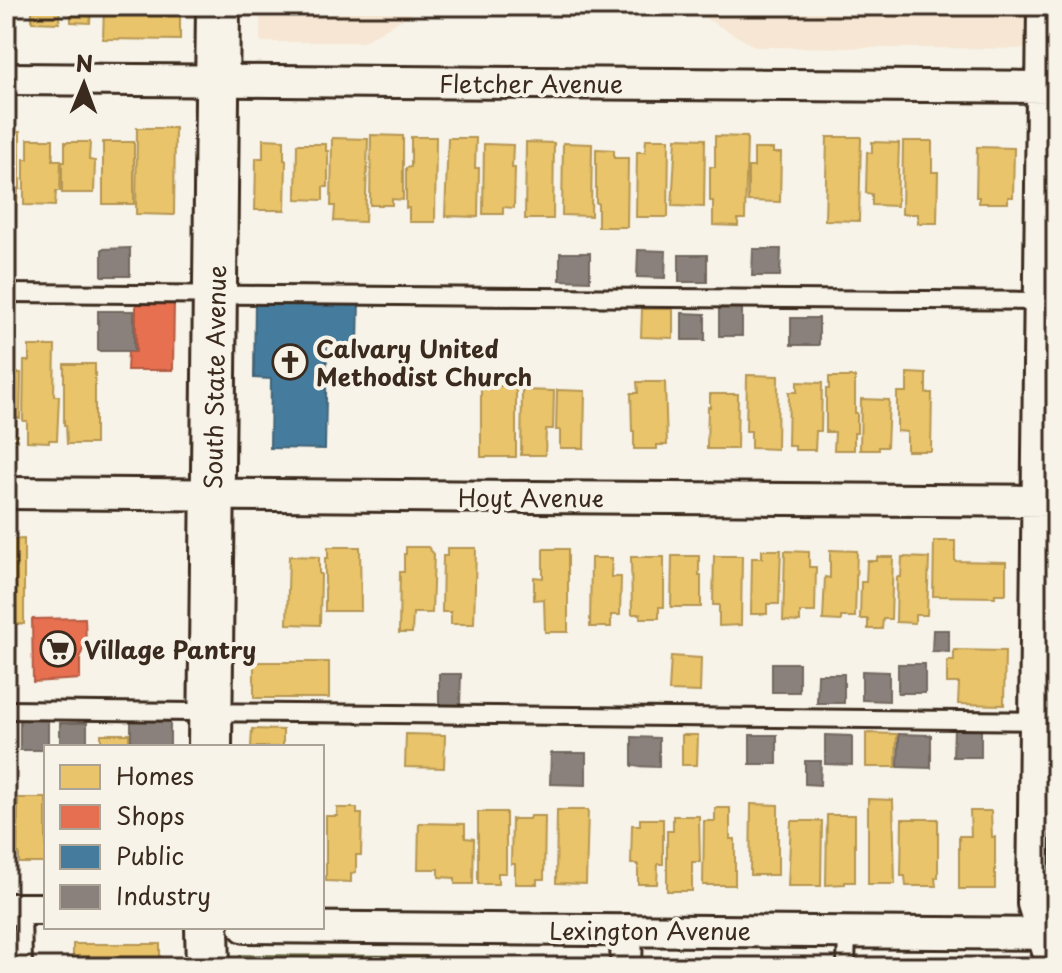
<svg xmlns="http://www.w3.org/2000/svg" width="1062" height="973" font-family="'Playpen Sans',sans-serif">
  <rect width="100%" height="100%" fill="#f7f3e8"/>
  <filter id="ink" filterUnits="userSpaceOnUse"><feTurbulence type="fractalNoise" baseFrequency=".0125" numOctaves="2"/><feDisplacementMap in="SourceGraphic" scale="16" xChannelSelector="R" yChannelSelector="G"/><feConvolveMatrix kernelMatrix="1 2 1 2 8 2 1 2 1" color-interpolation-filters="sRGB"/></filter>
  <g filter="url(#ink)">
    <path fill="#f6e6d3" d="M 260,6 L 425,6 L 362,42 L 260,42 Z
      M 684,6 L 1056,6 L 1056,49 L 756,47 Z"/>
    <path fill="#c9e59b" stroke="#82885c" stroke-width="2" d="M 240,955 L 426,956 L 426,967 L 240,967 Z"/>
    <path fill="#e9c46a" stroke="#b59653" stroke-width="2" d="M 6,6 L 17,6 L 16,21 L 6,21 Z
      M 32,6 L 60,6 L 59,23 L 32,22 Z
      M 71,6 L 100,6 L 100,9 L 91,9 L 90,23 L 71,22 Z
      M 104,7 L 169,7 L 169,14 L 180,15 L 180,40 L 103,39 Z
      M 137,128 L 175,128 L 174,215 L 136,214 Z
      M 6,132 L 20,132 L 20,189 L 18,189 L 17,204 L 6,203 Z
      M 371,135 L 403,136 L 403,200 L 392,199 L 392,205 L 370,205 Z
      M 715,136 L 747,137 L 745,219 L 738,219 L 738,226 L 713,225 L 713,201 L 710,201 L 710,167 L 715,167 Z
      M 411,137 L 436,137 L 435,222 L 409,222 L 409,208 L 406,208 L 406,168 L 411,167 Z
      M 827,137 L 861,137 L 859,221 L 825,220 Z
      M 332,138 L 368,139 L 365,222 L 334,221 L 335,206 L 331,206 Z
      M 448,138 L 476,138 L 475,168 L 479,168 L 478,217 L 445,216 Z
      M 676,138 L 705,139 L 704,207 L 672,206 Z
      M 28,139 L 53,139 L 53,160 L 61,160 L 60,191 L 56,191 L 55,206 L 24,205 L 24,159 L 28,159 Z
      M 263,139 L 284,140 L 284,160 L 286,160 L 285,210 L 255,210 L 256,158 L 263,158 Z
      M 646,139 L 669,139 L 668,217 L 636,217 L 637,152 L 645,152 Z
      M 903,141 L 932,141 L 932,172 L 938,172 L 937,223 L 918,223 L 918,214 L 902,214 Z
      M 65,142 L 90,142 L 89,160 L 95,161 L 94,193 L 62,193 L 62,162 L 65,162 Z
      M 103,142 L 134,142 L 134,204 L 103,204 Z
      M 526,142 L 554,143 L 553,219 L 525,219 Z
      M 872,142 L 899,143 L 897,206 L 872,205 L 872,194 L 866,193 L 867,152 L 872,153 Z
      M 563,143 L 592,144 L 591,216 L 562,215 Z
      M 297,144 L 326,144 L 326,151 L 328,151 L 328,187 L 323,187 L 323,200 L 296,199 Z
      M 484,144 L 513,145 L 512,168 L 515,168 L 514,208 L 503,207 L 503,214 L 483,214 Z
      M 977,147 L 1014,148 L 1013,197 L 1008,197 L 1008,203 L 979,203 L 979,197 L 976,197 Z
      M 596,149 L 614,150 L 614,158 L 628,158 L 627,227 L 598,227 L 598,203 L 596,203 Z
      M 754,149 L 773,149 L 773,153 L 781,153 L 780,202 L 748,201 L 748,167 L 754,167 Z
      M 642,309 L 673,309 L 673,338 L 641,337 Z
      M 29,346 L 55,346 L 54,396 L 59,396 L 57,440 L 49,440 L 49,442 L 27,441 L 27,421 L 23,421 L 24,361 L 29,361 Z
      M 64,364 L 95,364 L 95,444 L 67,444 L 66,425 L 64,425 Z
      M 6,373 L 21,373 L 20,418 L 16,418 L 15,444 L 6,444 Z
      M 907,373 L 926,374 L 926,393 L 932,393 L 931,451 L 907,451 L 907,432 L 897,431 L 897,392 L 907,392 Z
      M 747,375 L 778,376 L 777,449 L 751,448 L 751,431 L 746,431 Z
      M 829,377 L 855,377 L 855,413 L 857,413 L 857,433 L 854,433 L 854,450 L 834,450 L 835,432 L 826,432 L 826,389 L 829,389 Z
      M 637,382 L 665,382 L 667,445 L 657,445 L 657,449 L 634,449 L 634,431 L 632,431 L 631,393 L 638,393 Z
      M 797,382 L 822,383 L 821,431 L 816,431 L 815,450 L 795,450 L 795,446 L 788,446 L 789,392 L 797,392 Z
      M 481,386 L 516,386 L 516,457 L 481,457 Z
      M 522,390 L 554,391 L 553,429 L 546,429 L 545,455 L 521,455 Z
      M 557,390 L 585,391 L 584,448 L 560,448 L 560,430 L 556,430 Z
      M 710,394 L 738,394 L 737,449 L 707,449 L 708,407 L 710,407 Z
      M 861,399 L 889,400 L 887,447 L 879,447 L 879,450 L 860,450 Z
      M 24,539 L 24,624 L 6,624 L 6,540 Z
      M 934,541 L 955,541 L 955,561 L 1006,562 L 1006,594 L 995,594 L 995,597 L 933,596 Z
      M 328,547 L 360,547 L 361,611 L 325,611 L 325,558 L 328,558 Z
      M 406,547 L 428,547 L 434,554 L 432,613 L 413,613 L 412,633 L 399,633 L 400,572 L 404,572 L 404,554 L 406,554 Z
      M 447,548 L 476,548 L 474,624 L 451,624 L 451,612 L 442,612 L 443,556 L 447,556 Z
      M 543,549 L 568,549 L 568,632 L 545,632 L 544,599 L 534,600 L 534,577 L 543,578 Z
      M 762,550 L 781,550 L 779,604 L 767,604 L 767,614 L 751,614 L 752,558 L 762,558 Z
      M 830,550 L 857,551 L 855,617 L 841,617 L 841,621 L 823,620 L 825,577 L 830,578 Z
      M 785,551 L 809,552 L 809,567 L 816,567 L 815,612 L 800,612 L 800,622 L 783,621 Z
      M 289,556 L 319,557 L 319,574 L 321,574 L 320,625 L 287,624 Z
      M 672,556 L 699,556 L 699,575 L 701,575 L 701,607 L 671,607 Z
      M 714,556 L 742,556 L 741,625 L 719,626 L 719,605 L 713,605 Z
      M 631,557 L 664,557 L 664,607 L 659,607 L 659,618 L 640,618 L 640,614 L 632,614 Z
      M 877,557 L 893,557 L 891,619 L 883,619 L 882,629 L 868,629 L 868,619 L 860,619 L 861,582 L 866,582 L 867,561 L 877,561 Z
      M 902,557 L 929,558 L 927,615 L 915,615 L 915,623 L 896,622 L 897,577 L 901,577 Z
      M 591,558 L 612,558 L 611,577 L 621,577 L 620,615 L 611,615 L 611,627 L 590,627 Z
      M 954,650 L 1005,651 L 1004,705 L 958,704 L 959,683 L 947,683 L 947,661 L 954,661 Z
      M 671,656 L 701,658 L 700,692 L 669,691 Z
      M 254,662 L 329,662 L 329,698 L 254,698 Z
      M 252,729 L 283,730 L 283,747 L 251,747 Z
      M 866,733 L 897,734 L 896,767 L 866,767 Z
      M 101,734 L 129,734 L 129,747 L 101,747 Z
      M 406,734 L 445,735 L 444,768 L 405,767 Z
      M 682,735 L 698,735 L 697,765 L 682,765 Z
      M 18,798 L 46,798 L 46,863 L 19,863 L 19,853 L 17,853 Z
      M 868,799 L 893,800 L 895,884 L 868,884 Z
      M 751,804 L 778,805 L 778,875 L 750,875 Z
      M 337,808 L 357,808 L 357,814 L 362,814 L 361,855 L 356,855 L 356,872 L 351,873 L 351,882 L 326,881 L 326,816 L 337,816 Z
      M 715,808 L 730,808 L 730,839 L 735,839 L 735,885 L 703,885 L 704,821 L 715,821 Z
      M 557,810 L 588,810 L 586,884 L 556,883 Z
      M 970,811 L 991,811 L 992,837 L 995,837 L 995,889 L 959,889 L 959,836 L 971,836 Z
      M 478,812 L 506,812 L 506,873 L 498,873 L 498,884 L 478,884 Z
      M 827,815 L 855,815 L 855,882 L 845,882 L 845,884 L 826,885 Z
      M 530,816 L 545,816 L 544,879 L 537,879 L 537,884 L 515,884 L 515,864 L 511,864 L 512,819 L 529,819 Z
      M 673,816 L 699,816 L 700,862 L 692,862 L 692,891 L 667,891 L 667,831 L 673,831 Z
      M 640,819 L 663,819 L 663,864 L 658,864 L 657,884 L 638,884 L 638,864 L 631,864 L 632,825 L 640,825 Z
      M 902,819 L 938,819 L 938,878 L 935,878 L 936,886 L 906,886 L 905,876 L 901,876 Z
      M 791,821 L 822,821 L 821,886 L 788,886 Z
      M 419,823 L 465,824 L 465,838 L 474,839 L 473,884 L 455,884 L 455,878 L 439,877 L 439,869 L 418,869 Z
      M 73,944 L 160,944 L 160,967 L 73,967 Z"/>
    <path fill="#e76f51" stroke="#b35a42" stroke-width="2" d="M 136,301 L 174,301 L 173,370 L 127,370 L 128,352 L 136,352 Z
      M 85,618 L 86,641 L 80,657 L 80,679 L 33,682 L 32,619 Z"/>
    <path fill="#457b9d" stroke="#426377" stroke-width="2" d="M 255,298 L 359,299 L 358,346 L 327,346 L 325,449 L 270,448 L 271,379 L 254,378 Z"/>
    <path fill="#8a817c" stroke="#726760" stroke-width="2" d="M 130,248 L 130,276 L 102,276 L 102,249 Z
      M 753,249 L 781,249 L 780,276 L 752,276 Z
      M 638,250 L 666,251 L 665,278 L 637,277 Z
      M 560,253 L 590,253 L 590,281 L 560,280 Z
      M 679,255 L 707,255 L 707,282 L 679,282 Z
      M 719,308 L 742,308 L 742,336 L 719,336 Z
      M 98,311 L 134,311 L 134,351 L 98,351 Z
      M 682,313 L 705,314 L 705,340 L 682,340 Z
      M 791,318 L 819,318 L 819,345 L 791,345 Z
      M 933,630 L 949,630 L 949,652 L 932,651 Z
      M 772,663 L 799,663 L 799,692 L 772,692 Z
      M 898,664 L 925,664 L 925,693 L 898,693 Z
      M 862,671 L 889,672 L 889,701 L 862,700 Z
      M 439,674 L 461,674 L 460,705 L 439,705 Z
      M 818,674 L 844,674 L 844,703 L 817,703 Z
      M 131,714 L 170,714 L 170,747 L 131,747 Z
      M 20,719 L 48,719 L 48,747 L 46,747 L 46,750 L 20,750 Z
      M 60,723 L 87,723 L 87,747 L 60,747 Z
      M 954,728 L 981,728 L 981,757 L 953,757 Z
      M 899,734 L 931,735 L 931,768 L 898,767 Z
      M 750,735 L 777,735 L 777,764 L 750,764 Z
      M 825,735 L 852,736 L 852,765 L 825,764 Z
      M 632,737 L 659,738 L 659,767 L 632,766 Z
      M 551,753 L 586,753 L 586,785 L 550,784 Z
      M 805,761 L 821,761 L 820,785 L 805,784 Z"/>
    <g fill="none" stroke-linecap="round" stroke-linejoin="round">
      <defs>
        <path id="lane" d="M 6,293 L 1056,301
          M 6,710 L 1056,721
          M 22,909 L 23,967
          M 846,967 L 847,932"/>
        <path id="street" d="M 1043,6 L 1033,904 L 1050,958 L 1050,967
          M 6,79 L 1056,87
          M 6,493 L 1056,501
          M 6,909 L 46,909
          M 245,927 L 1056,934
          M 626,967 L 627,930"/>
        <path id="secondary" d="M 210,747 L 218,6
          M 207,927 L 208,967"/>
      </defs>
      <use href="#lane" stroke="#3b2a1e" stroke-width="22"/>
      <use href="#street" stroke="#3b2a1e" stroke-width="36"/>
      <use href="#secondary" stroke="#3b2a1e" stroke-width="48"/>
      <use href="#lane" stroke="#f7f3e8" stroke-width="16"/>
      <use href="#street" stroke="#f7f3e8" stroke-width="30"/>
      <use href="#secondary" stroke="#f7f3e8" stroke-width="42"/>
    </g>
  </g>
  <defs>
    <symbol id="church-ring" viewBox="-11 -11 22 22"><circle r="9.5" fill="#f7f3e8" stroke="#3b2a1e" stroke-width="1.5"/><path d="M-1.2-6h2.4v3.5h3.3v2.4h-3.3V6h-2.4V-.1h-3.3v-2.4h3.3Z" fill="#3b2a1e"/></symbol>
    <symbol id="supermarket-ring" viewBox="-11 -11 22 22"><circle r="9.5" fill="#f7f3e8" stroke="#3b2a1e" stroke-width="1.5"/><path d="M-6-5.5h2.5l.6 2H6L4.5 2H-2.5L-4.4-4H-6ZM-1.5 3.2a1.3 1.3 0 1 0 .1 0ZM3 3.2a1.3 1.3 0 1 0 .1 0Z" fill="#3b2a1e"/></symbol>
  </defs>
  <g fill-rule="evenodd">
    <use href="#church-ring" x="270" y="342" width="40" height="40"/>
    <use href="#supermarket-ring" x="38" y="629" width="40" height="40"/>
  </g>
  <g text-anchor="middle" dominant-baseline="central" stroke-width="8" stroke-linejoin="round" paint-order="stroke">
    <g font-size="24" fill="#3b2a1e" stroke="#f7f3e8">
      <text x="531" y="83">Fletcher Avenue</text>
      <text transform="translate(214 377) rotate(-89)">South State Avenue</text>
      <text x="531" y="497">Hoyt Avenue</text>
      <text x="650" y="930">Lexington Avenue</text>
    </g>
    <g font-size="24" font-weight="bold" fill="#3b2a1e" stroke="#f7f3e8" text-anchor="start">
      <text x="316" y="348">Calvary United<tspan x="316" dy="28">Methodist Church</tspan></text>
      <text x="84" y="649">Village Pantry</text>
    </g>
  </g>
  <rect width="1062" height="973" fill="none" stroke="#f7f3e8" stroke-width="32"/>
  <rect x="16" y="16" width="1030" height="941" fill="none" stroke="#3b2a1e" stroke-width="3" filter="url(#ink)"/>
  <rect x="44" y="745" width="280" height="184" fill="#f7f3e8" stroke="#aca397" stroke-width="2"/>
  <rect x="60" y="765" width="40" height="24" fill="#e9c46a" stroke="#aca397" stroke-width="2"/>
  <text x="116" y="785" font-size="24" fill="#3b2a1e">Homes</text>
  <rect x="60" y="805" width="40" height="24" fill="#e76f51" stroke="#aca397" stroke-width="2"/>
  <text x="116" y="825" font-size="24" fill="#3b2a1e">Shops</text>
  <rect x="60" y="845" width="40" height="24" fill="#457b9d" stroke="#aca397" stroke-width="2"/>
  <text x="116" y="865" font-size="24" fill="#3b2a1e">Public</text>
  <rect x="60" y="885" width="40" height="24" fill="#8a817c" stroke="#aca397" stroke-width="2"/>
  <text x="116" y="905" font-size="24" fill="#3b2a1e">Industry</text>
  <g transform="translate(84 84) rotate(1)" stroke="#f7f3e8" stroke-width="6" paint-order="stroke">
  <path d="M0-6L14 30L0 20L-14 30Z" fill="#3b2a1e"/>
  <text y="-12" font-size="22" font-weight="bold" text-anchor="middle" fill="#3b2a1e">N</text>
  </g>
</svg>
